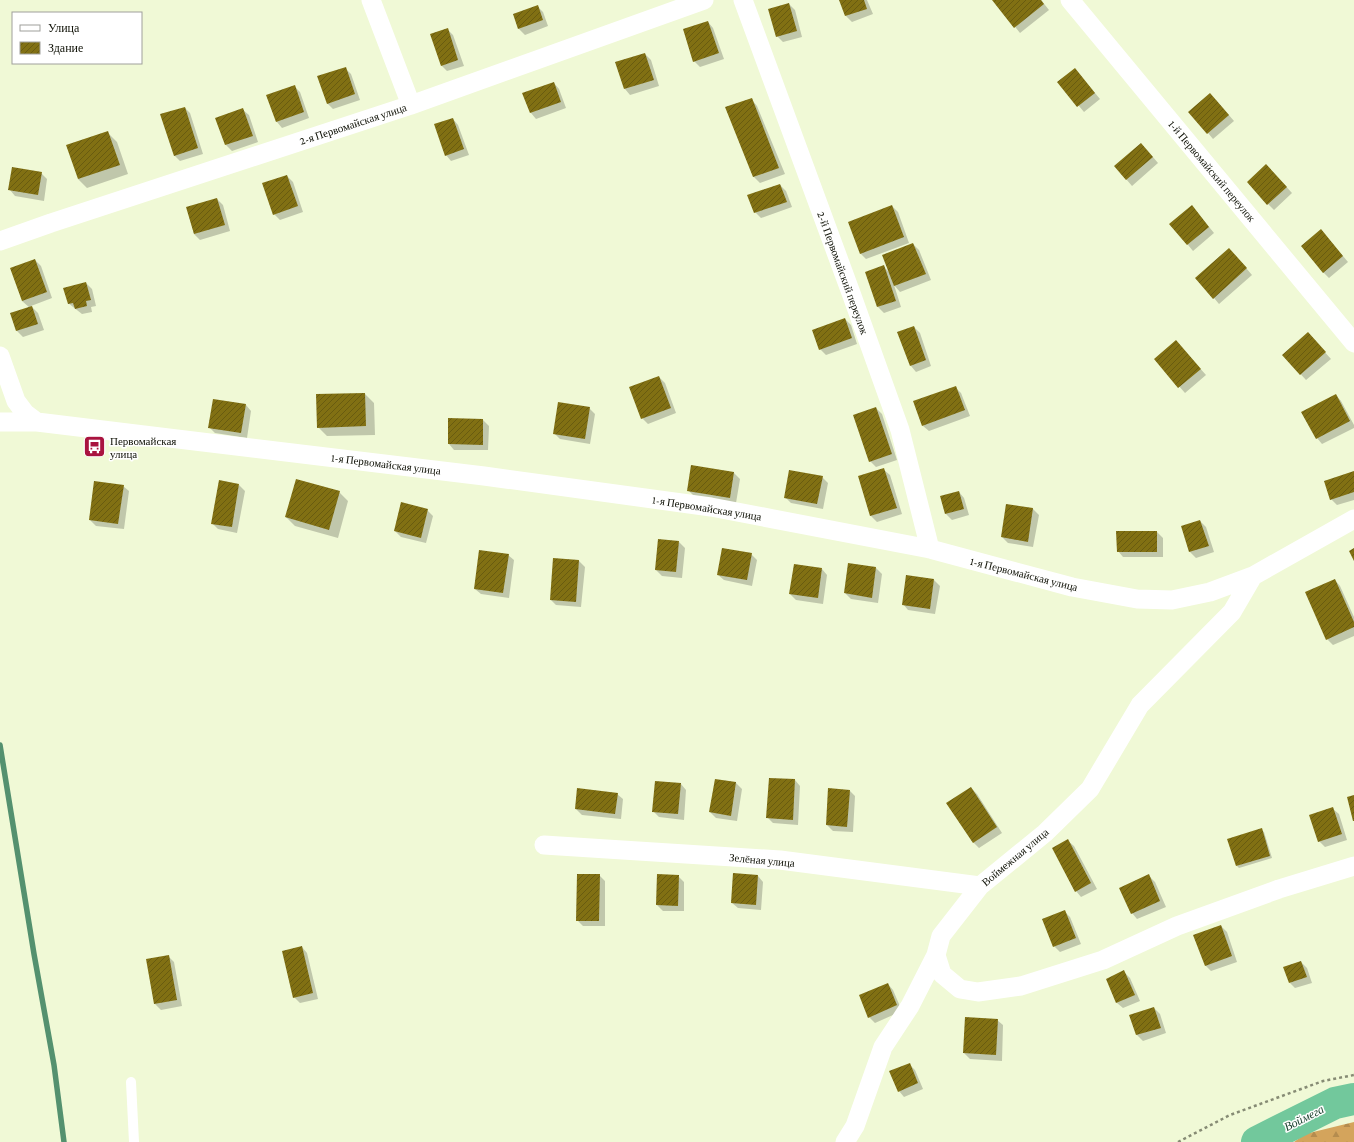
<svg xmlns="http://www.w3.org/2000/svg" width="1354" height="1142" font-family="'Crimson Pro',serif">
  <defs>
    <pattern id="forest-firs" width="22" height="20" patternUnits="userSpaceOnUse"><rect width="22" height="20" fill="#d4a45c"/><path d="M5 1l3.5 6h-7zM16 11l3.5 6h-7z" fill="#b58c4e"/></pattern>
    <pattern id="building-hatch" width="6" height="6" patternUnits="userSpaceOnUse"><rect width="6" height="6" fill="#817013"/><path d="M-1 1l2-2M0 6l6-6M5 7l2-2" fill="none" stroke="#685b10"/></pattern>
  </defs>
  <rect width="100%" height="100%" fill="#f0f9d6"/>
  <path fill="url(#forest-firs)" d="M 1354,1122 L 1354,1142 L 1294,1142 L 1305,1134 Z"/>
  <path fill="#0003" d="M 840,0 L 867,0 L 873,14 L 852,22 L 846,16 Z
    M 994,0 L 1041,0 L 1049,10 L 1020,33 Z
    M 789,4 L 795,10 L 802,37 L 783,42 L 777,36 Z
    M 537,6 L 543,12 L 548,26 L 525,35 L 519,29 L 514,15 Z
    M 708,22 L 713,28 L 724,59 L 700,67 L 694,61 Z
    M 447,29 L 453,35 L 464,66 L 447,71 L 441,65 Z
    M 645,54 L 651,60 L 659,86 L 630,95 L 625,89 Z
    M 345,68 L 351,74 L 360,100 L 333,109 L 327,103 Z
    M 1080,75 L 1100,99 L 1084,112 L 1059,82 Z
    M 554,83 L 559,89 L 566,108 L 536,119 L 531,113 L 523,94 Z
    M 294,86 L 300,92 L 309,118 L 282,128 L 277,122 L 268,96 Z
    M 752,100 L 757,106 L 785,174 L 760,183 L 754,177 L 727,108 Z
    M 1216,100 L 1234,121 L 1213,139 L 1208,133 Z
    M 185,108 L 190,113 L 203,154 L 180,161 L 174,155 Z
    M 243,110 L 249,115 L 258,142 L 232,151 L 226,145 L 217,119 Z
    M 453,119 L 458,125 L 469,155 L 451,161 L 446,155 Z
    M 108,133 L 117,142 L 128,174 L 87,188 L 78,179 Z
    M 1147,150 L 1158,163 L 1132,186 L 1115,166 Z
    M 1272,171 L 1292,193 L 1274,210 L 1268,204 Z
    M 41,173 L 47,179 L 44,201 L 15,196 L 10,190 Z
    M 287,176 L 293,182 L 303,212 L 280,220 L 274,214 Z
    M 780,185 L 786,191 L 792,207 L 761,218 L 755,212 Z
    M 217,199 L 223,205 L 230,231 L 200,240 L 194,234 L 187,208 Z
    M 892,206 L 898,212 L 909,243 L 866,259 L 860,253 Z
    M 1197,212 L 1214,233 L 1193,251 L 1171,224 Z
    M 1321,230 L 1348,262 L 1329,278 L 1323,272 Z
    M 913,244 L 919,250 L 931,280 L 900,292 L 894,285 L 901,307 L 884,313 L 878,307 L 884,267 L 889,272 Z
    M 1235,255 L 1252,275 L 1219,304 L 1214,298 Z
    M 35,260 L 41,266 L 52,298 L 31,306 L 38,313 L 44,330 L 23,337 L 17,331 L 11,314 L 30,308 L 22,301 Z
    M 86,283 L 92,289 L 96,306 L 91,307 L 92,312 L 82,314 L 68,303 Z
    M 845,319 L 851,325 L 857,344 L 826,355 L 820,349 Z
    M 914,327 L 920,333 L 931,366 L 916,372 L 911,366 Z
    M 1313,339 L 1331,359 L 1306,380 L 1283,355 Z
    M 1181,347 L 1206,375 L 1185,393 L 1155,359 Z
    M 659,377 L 665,383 L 676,413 L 648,424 L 642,418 Z
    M 955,387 L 961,393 L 970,416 L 929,431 L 923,426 Z
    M 365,394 L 374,403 L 375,435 L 327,436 L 318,427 Z
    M 1336,395 L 1341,401 L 1354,425 L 1354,428 L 1322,444 L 1317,438 Z
    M 246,405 L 251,411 L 247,438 L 215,433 L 209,427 Z
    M 589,408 L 595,414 L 590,444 L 560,439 L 554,433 Z
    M 876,408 L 882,414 L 897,460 L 876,467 L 870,461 Z
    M 483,420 L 489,426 L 488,450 L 454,450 L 449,444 Z
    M 692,466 L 734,473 L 740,479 L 736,503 L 694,496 L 688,490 Z
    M 884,470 L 890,475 L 902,514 L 877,522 L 871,516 L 859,477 Z
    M 1354,472 L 1354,500 L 1337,505 L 1331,499 Z
    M 822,477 L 828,483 L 823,509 L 791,503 L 785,497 Z
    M 239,485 L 245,491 L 237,533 L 218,529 L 212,523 Z
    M 123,486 L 129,491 L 124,529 L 96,526 L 90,520 Z
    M 339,492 L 348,501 L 338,538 L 295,526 L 286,517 Z
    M 959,492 L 964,498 L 969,515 L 952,520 L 946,514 L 942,496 Z
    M 1033,509 L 1039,515 L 1033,547 L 1008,543 L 1002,537 Z
    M 427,510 L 433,516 L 426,543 L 401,537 L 395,531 Z
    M 1200,521 L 1206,527 L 1214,552 L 1196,558 L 1190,552 L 1183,527 Z
    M 1157,532 L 1163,538 L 1163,557 L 1123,557 L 1118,551 Z
    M 679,542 L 685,548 L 682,578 L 662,576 L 656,570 Z
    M 751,554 L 757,560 L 752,586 L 724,580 L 718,575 Z
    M 508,555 L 514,560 L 509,598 L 481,594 L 475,589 Z
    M 579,561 L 585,567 L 581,607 L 556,605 L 551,600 Z
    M 849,564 L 876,568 L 882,574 L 878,603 L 851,599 L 845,593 Z
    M 822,569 L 827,575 L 823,604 L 796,600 L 790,594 Z
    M 934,580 L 940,586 L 935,614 L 908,610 L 903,604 Z
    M 1335,580 L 1340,586 L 1354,617 L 1354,636 L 1333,645 L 1327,639 Z
    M 715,780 L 736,783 L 742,789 L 737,821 L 716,818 L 710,812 Z
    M 795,780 L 800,786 L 798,825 L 773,823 L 768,818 Z
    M 681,784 L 686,790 L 684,820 L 659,817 L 653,811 Z
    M 971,788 L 977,794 L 1002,833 L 979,848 L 973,842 Z
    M 850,791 L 855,796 L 853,832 L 833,831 L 827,825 Z
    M 617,794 L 623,799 L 621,819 L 582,815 L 576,809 Z
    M 1333,809 L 1339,814 L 1347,840 L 1325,847 L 1319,841 Z
    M 1261,830 L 1264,832 L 1272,858 L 1239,868 L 1237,866 Z
    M 1068,841 L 1074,846 L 1097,889 L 1081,897 L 1076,891 Z
    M 599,875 L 605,881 L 605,926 L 583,926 L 577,920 Z
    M 678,876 L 684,882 L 684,911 L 663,911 L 657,905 Z
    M 758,876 L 763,882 L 761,910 L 738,908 L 732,903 Z
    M 1149,876 L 1155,882 L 1166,907 L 1137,919 L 1132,913 Z
    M 1064,911 L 1070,917 L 1081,944 L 1060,952 L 1054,946 Z
    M 1221,926 L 1227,932 L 1237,962 L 1211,971 L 1205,965 Z
    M 302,947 L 307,953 L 318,999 L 300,1003 L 294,997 Z
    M 168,956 L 174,962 L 182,1006 L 161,1010 L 155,1004 Z
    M 1301,962 L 1307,968 L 1312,983 L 1295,988 L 1290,983 Z
    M 1124,972 L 1130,978 L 1140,1001 L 1123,1008 L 1117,1003 L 1107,979 Z
    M 888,984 L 893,990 L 902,1011 L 875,1023 L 869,1017 Z
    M 1154,1008 L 1160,1014 L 1166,1033 L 1143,1041 L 1137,1035 L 1130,1016 Z
    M 966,1018 L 997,1020 L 1003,1025 L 1002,1061 L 970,1059 L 964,1053 Z
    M 909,1064 L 915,1070 L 923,1089 L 904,1097 L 899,1091 Z"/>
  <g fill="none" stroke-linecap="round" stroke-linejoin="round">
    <path stroke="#54916f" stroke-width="5.5" d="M 0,745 L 34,954 L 54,1065 L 64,1142"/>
    <path stroke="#72c89c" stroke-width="32" d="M 1257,1142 L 1335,1103 L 1354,1099"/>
  </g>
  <path fill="url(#building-hatch)" d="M 839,0 L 864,0 L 867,9 L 845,16 Z
    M 992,0 L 1041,0 L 1044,4 L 1014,28 Z
    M 789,3 L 797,31 L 776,37 L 768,9 Z
    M 538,5 L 543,20 L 518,29 L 513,14 Z
    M 708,21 L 719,53 L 693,62 L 683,29 Z
    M 448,28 L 458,60 L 441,66 L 430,34 Z
    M 645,53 L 654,80 L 624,89 L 615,62 Z
    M 346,67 L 355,94 L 327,104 L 317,76 Z
    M 1075,68 L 1095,93 L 1077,107 L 1057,82 Z
    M 554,82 L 561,102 L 530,113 L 522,93 Z
    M 295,85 L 304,112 L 276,122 L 266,95 Z
    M 1210,93 L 1229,115 L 1207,134 L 1188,112 Z
    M 752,98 L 779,168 L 753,177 L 725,107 Z
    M 185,107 L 198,148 L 174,156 L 160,114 Z
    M 243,108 L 253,136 L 225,145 L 215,118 Z
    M 453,118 L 464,149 L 445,156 L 434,124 Z
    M 108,131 L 120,165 L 78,179 L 66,145 Z
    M 1141,143 L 1153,157 L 1126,180 L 1114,166 Z
    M 1266,164 L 1287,187 L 1267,205 L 1247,182 Z
    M 12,167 L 42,172 L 38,195 L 8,190 Z
    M 287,175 L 298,206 L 273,215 L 262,183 Z
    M 780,184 L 787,202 L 754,213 L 747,195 Z
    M 217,198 L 225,225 L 194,234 L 186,207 Z
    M 892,205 L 904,237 L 860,254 L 848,222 Z
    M 1192,205 L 1209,227 L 1187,245 L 1169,224 Z
    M 1321,229 L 1343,256 L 1323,273 L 1301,246 Z
    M 913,243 L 926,274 L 894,286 L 882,255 Z
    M 1229,248 L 1247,268 L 1213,299 L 1195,278 Z
    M 35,259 L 47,292 L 22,301 L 10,268 Z
    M 884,265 L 896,301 L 877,307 L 865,272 Z
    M 86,282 L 91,300 L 86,301 L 87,306 L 75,309 L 73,303 L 68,304 L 63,288 Z
    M 32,306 L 38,324 L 16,331 L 10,313 Z
    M 845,318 L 852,338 L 819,350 L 812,330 Z
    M 914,326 L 926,360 L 910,366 L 897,332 Z
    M 1308,332 L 1326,352 L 1300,375 L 1282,355 Z
    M 1176,340 L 1201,369 L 1178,388 L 1154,359 Z
    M 659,376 L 671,408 L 641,419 L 629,387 Z
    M 956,386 L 965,410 L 922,426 L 913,401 Z
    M 365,393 L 366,426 L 317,428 L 316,394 Z
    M 1336,394 L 1350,421 L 1316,439 L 1301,412 Z
    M 213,399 L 246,404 L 241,433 L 208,428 Z
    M 558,402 L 590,407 L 585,439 L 553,434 Z
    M 876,407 L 892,454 L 869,462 L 853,415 Z
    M 448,418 L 483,419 L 483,445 L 448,444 Z
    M 691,465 L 734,472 L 730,498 L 687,491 Z
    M 884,468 L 897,508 L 870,516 L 858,476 Z
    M 789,470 L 823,476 L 817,504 L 784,498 Z
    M 1354,471 L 1354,492 L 1330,500 L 1324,481 Z
    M 296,479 L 340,491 L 329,530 L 285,517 Z
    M 219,480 L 239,484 L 232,527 L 211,524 Z
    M 94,481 L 124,485 L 118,524 L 89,520 Z
    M 959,491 L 964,509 L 945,514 L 940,496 Z
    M 401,502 L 428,509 L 421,538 L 394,531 Z
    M 1006,504 L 1033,508 L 1028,542 L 1001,537 Z
    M 1200,520 L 1209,546 L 1189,552 L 1181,526 Z
    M 1116,531 L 1157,531 L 1157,552 L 1117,552 Z
    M 658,539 L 679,541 L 676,572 L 655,570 Z
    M 722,548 L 752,553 L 747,580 L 717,575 Z
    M 1354,548 L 1354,561 L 1349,551 Z
    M 479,550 L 509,554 L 503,593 L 474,589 Z
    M 553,558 L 579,560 L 576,602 L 550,600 Z
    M 848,563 L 876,567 L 872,598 L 844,593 Z
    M 794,564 L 822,568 L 818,598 L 789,594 Z
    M 906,575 L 934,579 L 930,609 L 902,605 Z
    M 1335,579 L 1354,622 L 1354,627 L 1326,640 L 1305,592 Z
    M 769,778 L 795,779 L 793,820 L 766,818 Z
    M 715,779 L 736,782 L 731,816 L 709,812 Z
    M 655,781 L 681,783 L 678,814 L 652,812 Z
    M 971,787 L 997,827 L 973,843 L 946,803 Z
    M 577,788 L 618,793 L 615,814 L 575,809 Z
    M 828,788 L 850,790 L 847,827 L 826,825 Z
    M 1354,795 L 1354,821 L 1353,821 L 1347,797 Z
    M 1333,807 L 1342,834 L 1318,842 L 1309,815 Z
    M 1262,828 L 1270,856 L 1236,866 L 1227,839 Z
    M 1068,839 L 1091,883 L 1075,892 L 1052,848 Z
    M 733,873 L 758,875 L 756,905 L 731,903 Z
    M 577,874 L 600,874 L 599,921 L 576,921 Z
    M 657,874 L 679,875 L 678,906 L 656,905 Z
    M 1149,874 L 1160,901 L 1131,914 L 1119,888 Z
    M 1065,910 L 1076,938 L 1053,947 L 1042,919 Z
    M 1221,925 L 1232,956 L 1205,966 L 1193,935 Z
    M 302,946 L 313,993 L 293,998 L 282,951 Z
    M 169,955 L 177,1000 L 154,1004 L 146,959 Z
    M 1301,961 L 1307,977 L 1289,983 L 1283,967 Z
    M 1124,970 L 1135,995 L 1116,1003 L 1106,979 Z
    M 888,983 L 897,1005 L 868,1018 L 859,995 Z
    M 1154,1007 L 1161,1028 L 1136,1035 L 1129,1015 Z
    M 965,1017 L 998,1019 L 996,1055 L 963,1053 Z
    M 910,1063 L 918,1083 L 898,1092 L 889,1071 Z"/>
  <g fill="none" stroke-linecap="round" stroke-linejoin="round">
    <path stroke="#868b74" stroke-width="2.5" stroke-dasharray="3 3" stroke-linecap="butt" d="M 1178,1142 L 1230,1115 L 1323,1081 L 1354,1075"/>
    <path stroke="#fff" stroke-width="10" d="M 131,1082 L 134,1142"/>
    <path stroke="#fff" stroke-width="19" d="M 371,0 L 411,105
      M 743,0 L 851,293 L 900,430 L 930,549
      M 1070,0 L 1354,343
      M 0,241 L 51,223 L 411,105 L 704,0
      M 0,356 L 16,401 L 25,413 L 37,422
      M 0,422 L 37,422 L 484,476 L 711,507 L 930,549 L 1072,587 L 1137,599 L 1172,600 L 1210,592 L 1253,576 L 1354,519
      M 1253,576 L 1232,612 L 1140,705 L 1090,789 L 1045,833 L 980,886 L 941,936 L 936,955 L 942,974 L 960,989 L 978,992 L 1021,986 L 1103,960 L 1177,926 L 1279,889 L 1354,866
      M 544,845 L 780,860 L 980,886
      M 845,1142 L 855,1126 L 883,1047 L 910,1006 L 936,955"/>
  </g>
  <defs>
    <symbol id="bus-square" viewBox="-11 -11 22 22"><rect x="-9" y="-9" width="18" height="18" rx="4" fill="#a9133f" stroke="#fff"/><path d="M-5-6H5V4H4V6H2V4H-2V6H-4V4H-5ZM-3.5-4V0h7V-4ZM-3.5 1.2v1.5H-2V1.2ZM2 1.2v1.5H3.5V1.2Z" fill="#fff"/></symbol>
  </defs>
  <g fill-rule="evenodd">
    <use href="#bus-square" x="82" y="434" width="25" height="25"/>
  </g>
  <g text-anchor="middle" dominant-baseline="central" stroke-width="3" stroke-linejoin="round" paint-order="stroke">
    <g font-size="11" fill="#0f1106" stroke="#fff">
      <text transform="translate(353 124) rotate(-18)">2-я Первомайская улица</text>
      <text transform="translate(1212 171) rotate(50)">1-й Первомайский переулок</text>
      <text transform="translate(843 273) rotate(70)">2-й Первомайский переулок</text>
      <text transform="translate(386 464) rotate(7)">1-я Первомайская улица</text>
      <text transform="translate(707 508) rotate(9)">1-я Первомайская улица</text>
      <text transform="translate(1024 574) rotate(14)">1-я Первомайская улица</text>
      <text transform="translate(1015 857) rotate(-40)">Воймежная улица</text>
      <text transform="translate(762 860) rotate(5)">Зелёная улица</text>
    </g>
    <g font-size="11" fill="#0f1106" stroke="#fff" text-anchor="start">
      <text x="110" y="441">Первомайская<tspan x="110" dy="13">улица</tspan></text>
    </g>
    <g font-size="12" font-style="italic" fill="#193f2d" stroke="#fff">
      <text transform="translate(1304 1118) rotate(-27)">Воймега</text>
    </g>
  </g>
  <rect x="12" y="12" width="130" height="52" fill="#ffffff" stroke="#9fa09b"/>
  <rect x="20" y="25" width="20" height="6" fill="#ffffff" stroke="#9fa09b"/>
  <text x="48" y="32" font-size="12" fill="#0f1106">Улица</text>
  <rect x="20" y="42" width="20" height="12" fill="url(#building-hatch)" stroke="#9fa09b"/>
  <text x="48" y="52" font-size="12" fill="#0f1106">Здание</text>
</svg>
